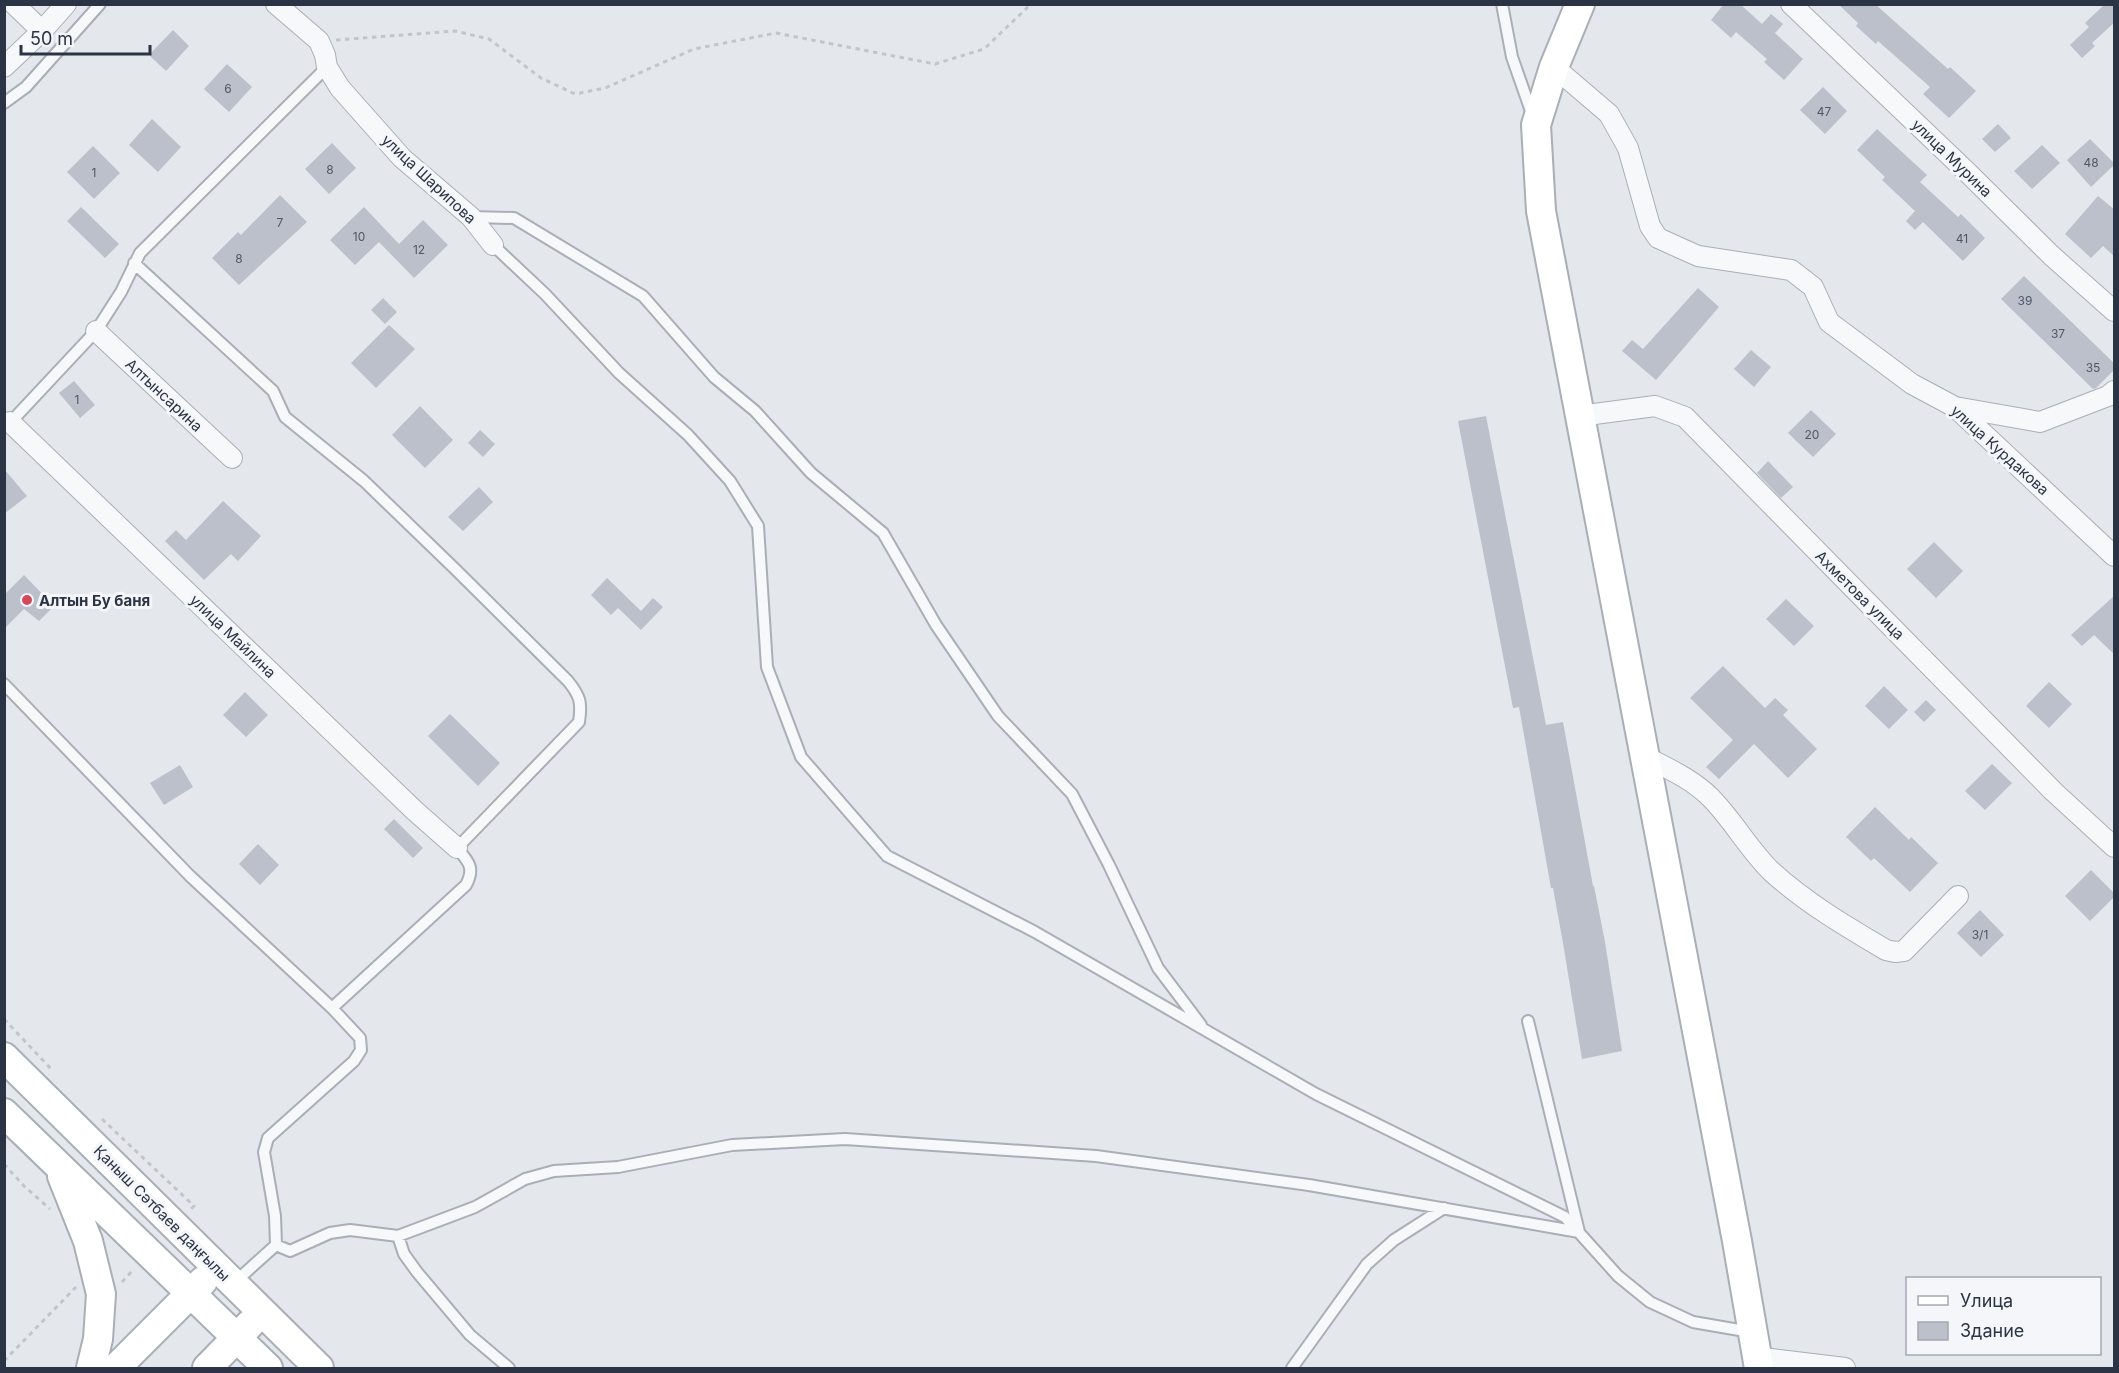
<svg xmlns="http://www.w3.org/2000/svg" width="2119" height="1373" font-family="Inter,sans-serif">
  <rect width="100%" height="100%" fill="#e4e7ec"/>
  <path fill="#bbc0ca" d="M 1724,4 L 1740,4 L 1762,24 L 1771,14 L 1783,24 L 1775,33 L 1803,59 L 1784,80 L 1764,62 L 1767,59 L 1736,32 L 1731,38 L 1711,20 Z
    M 1838,4 L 1875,4 L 1948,69 L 1950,67 L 1976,91 L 1949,118 L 1923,94 L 1930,87 L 1878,41 L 1876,44 L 1856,26 L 1858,23 Z
    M 2105,4 L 2115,4 L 2115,22 L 2092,43 L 2095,46 L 2082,58 L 2070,45 L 2089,27 L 2085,23 Z
    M 173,30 L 189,46 L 166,71 L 149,55 Z
    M 227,64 L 252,87 L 229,112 L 204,89 Z
    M 1823,87 L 1847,111 L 1825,134 L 1800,110 Z
    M 152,119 L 181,147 L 158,172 L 129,145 Z
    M 1998,124 L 2011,138 L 1995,152 L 1982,139 Z
    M 1877,129 L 1927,175 L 1920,182 L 1958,217 L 1961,214 L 1985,238 L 1963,261 L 1923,222 L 1915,230 L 1906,221 L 1915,211 L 1882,180 L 1885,177 L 1857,150 Z
    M 2090,139 L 2115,164 L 2091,187 L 2067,160 Z
    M 332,143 L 356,168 L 329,194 L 305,169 Z
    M 2042,145 L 2060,163 L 2032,189 L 2014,171 Z
    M 93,146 L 120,173 L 94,199 L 67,172 Z
    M 280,195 L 307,222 L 239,285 L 212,258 L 238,232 L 241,235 Z
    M 2098,196 L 2115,210 L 2115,257 L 2103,246 L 2091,258 L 2065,234 Z
    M 81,207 L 119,244 L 105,258 L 67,221 Z
    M 364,207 L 399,244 L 423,220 L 448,245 L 414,278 L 379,242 L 355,265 L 330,240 Z
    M 2024,276 L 2115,364 L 2115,369 L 2096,388 L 2093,389 L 2001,299 Z
    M 1698,288 L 1719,307 L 1656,380 L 1622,351 L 1632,340 L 1643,349 Z
    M 383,298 L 397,312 L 385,324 L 371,310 Z
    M 389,325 L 415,349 L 376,388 L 351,363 Z
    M 1751,350 L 1771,367 L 1754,387 L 1734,369 Z
    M 74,381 L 95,405 L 80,418 L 59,393 Z
    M 420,406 L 453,440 L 425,468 L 392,435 Z
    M 1811,410 L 1836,434 L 1813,457 L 1788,433 Z
    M 1486,416 L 1546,725 L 1563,722 L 1593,886 L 1594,886 L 1605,942 L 1622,1051 L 1582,1059 L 1563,943 L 1553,888 L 1551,888 L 1519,707 L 1513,708 L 1458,421 Z
    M 480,430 L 495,444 L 483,457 L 468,443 Z
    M 1768,461 L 1793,487 L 1781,498 L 1757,473 Z
    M 4,469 L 27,496 L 4,514 Z
    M 479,487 L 493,502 L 463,531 L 448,517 Z
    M 223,501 L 261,536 L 238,561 L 231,554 L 204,580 L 165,541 L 176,530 L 186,540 Z
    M 1934,542 L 1963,571 L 1936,598 L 1907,569 Z
    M 24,575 L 54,606 L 39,621 L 24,609 L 4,629 L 4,595 Z
    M 607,578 L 641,611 L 653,598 L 663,607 L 641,630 L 618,608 L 611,615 L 591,595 Z
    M 2115,595 L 2115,655 L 2094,635 L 2082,646 L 2071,635 Z
    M 1786,599 L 1814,626 L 1794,646 L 1766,619 Z
    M 1723,666 L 1765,708 L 1775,698 L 1788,710 L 1783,715 L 1817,749 L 1788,778 L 1754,744 L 1719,779 L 1706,767 L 1733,740 L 1690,698 Z
    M 2049,682 L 2072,704 L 2049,728 L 2026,706 Z
    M 1884,686 L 1908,710 L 1889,729 L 1865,706 Z
    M 245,692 L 268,715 L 246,737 L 223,715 Z
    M 1926,700 L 1936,710 L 1924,722 L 1914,712 Z
    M 450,714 L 500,763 L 478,786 L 428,736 Z
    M 1992,764 L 2012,783 L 1985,810 L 1965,791 Z
    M 180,765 L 193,787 L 164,805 L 150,783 Z
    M 1875,807 L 1909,840 L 1911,837 L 1938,863 L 1910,892 L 1874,858 L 1871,861 L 1846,837 Z
    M 394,819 L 423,848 L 413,858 L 384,829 Z
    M 258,844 L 279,865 L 260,885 L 239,864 Z
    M 2091,870 L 2115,894 L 2115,896 L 2090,921 L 2065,896 Z
    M 1980,910 L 2004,935 L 1981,957 L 1957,933 Z"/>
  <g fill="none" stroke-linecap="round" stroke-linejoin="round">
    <defs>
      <path id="lane" d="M 1502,4 L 1512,57 L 1532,114
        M 4,103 L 26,87 L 100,4
        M 471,217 L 514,218 L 643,296 L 714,377 L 755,411 L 811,473 L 883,533 L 936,625 L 998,716 L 1072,794 L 1109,865 L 1158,968 L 1201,1025
        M 493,245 L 545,294 L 619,373 L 688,435 L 730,481 L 758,526 L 767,667 L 801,757 L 887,856 L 1035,932 L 1316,1094 L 1565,1217 L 1618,1276 L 1650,1302 L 1693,1322 L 1751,1332
        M 134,263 L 273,391 L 285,417 L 364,481 L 453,567 L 568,681 C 580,696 582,702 579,722 L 457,848 C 469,862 475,868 466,885 L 332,1008
        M 8,425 L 96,331 L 121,292 L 140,253 L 327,67
        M 4,684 L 190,876 L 332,1008 L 360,1038 L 361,1050 L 354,1061 L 268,1138 L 264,1152 L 275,1216 L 276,1245 L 235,1282
        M 398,1236 L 404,1254 L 417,1272 L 470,1335 L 509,1368
        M 276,1245 L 290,1251 L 330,1233 L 350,1230 L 398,1236 L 475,1207 L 525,1179 L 554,1171 L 618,1167 L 732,1145 L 845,1139 L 1096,1156 L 1309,1185 L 1579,1232 L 1528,1021
        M 1292,1368 L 1367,1264 L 1394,1240 L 1444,1208"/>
      <path id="street" d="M 276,4 L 319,41 L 325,55 L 327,67 L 340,88 L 402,158 L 471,217 L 493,245
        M 1791,4 L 1966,171 L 2052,256 L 2114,311
        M 42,31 L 66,4
        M 4,67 L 42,31 L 14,4
        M 1554,67 L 1609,114 L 1628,148 L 1650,226 L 1658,238 L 1698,256 L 1791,270 L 1813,287 L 1829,322 L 1912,384 L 1955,407 L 2114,556
        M 96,331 L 232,458
        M 1955,407 L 2040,422 L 2108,396 L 2114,391
        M 1579,416 L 1655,406 L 1685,417 L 2054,792 L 2114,847
        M 10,422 L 415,811 L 457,848
        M 1644,756 C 1667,768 1692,779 1710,797 C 1733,820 1749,850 1772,872 C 1806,903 1847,927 1886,950 L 1895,952 L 1904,951 L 1958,896
        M 1756,1357 L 1845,1368"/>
      <path id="secondary" d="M 1580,4 L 1554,67 L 1536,125 L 1541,211 L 1737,1241 L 1759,1368
        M 4,1057 L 319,1368
        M 4,1113 L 268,1368
        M 62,1176 L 88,1241 L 101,1294 L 98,1339 L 91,1368
        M 116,1368 L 203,1281
        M 207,1368 L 250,1324"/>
    </defs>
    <use href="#lane" stroke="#a9aeb7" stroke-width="14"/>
    <use href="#street" stroke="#a9aeb7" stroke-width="22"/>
    <use href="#secondary" stroke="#a9aeb7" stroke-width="32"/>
    <path stroke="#c2c5cb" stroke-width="3" stroke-dasharray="4.5 4.5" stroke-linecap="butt" d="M 336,40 L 455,31 L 489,39 L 541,78 L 575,94 L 605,88 L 694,49 L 776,33 L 935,64 L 984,49 L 1031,4
      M 4,1019 L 53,1071
      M 102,1119 L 194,1206 L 190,1210
      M 4,1164 L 25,1187 L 50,1209
      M 122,1282 L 134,1269
      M 4,1361 L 76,1287"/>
    <use href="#lane" stroke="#f7f8fa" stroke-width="10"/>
    <use href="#street" stroke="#f7f8fa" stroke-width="20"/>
    <use href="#secondary" stroke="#fff" stroke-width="28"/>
  </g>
  <circle fill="#d1495b" stroke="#f4f6f9" stroke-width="2" cx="27" cy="600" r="6"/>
  <g text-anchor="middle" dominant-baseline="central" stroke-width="6" stroke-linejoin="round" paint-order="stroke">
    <g font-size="12" fill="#4f5766">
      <text x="228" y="88">6</text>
      <text x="1824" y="111">47</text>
      <text x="2091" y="162">48</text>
      <text x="330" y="169">8</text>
      <text x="94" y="172">1</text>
      <text x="280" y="222">7</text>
      <text x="359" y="236">10</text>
      <text x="1962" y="238">41</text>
      <text x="419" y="249">12</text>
      <text x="239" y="258">8</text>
      <text x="2025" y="300">39</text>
      <text x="2058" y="333">37</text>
      <text x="2093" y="367">35</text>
      <text x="77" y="399">1</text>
      <text x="1812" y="434">20</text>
      <text x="1980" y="934">3/1</text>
    </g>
    <g font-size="15" fill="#2b3445" stroke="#f4f6f9">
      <text transform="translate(1952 158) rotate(44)">улица Мурина</text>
      <text transform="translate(429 179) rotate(43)">улица Шарипова</text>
      <text transform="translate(164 395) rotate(43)">Алтынсарина</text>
      <text transform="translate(2000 450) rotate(42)">улица Курдакова</text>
      <text transform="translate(1860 595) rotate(45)">Ахметова улица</text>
      <text transform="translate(233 636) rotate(44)">улица Майлина</text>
      <text transform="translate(162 1213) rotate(45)">Қаныш Сәтбаев даңғылы</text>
    </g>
    <g font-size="15" font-weight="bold" fill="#2b3445" stroke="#f4f6f9" text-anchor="start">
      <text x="39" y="600">Алтын Бу баня</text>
    </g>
  </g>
  <rect width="2119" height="1373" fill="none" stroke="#2b3445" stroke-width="12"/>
  <rect x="1906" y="1277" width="195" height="78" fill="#f4f6f9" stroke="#a4a8b1" stroke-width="1.5"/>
  <rect x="1918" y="1296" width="30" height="9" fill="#ffffff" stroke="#a4a8b1" stroke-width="1.5"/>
  <text x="1960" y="1307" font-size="18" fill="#2b3445">Улица</text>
  <rect x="1918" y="1322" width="30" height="18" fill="#bbc0ca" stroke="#a4a8b1" stroke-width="1.5"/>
  <text x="1960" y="1337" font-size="18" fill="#2b3445">Здание</text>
  <path d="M21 45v9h129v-9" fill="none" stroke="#2b3445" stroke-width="3"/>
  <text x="30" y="45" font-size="18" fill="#2b3445" stroke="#f4f6f9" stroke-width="4.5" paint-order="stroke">50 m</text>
</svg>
